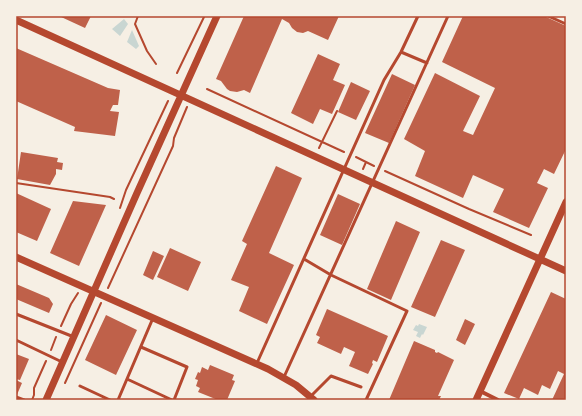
<svg xmlns="http://www.w3.org/2000/svg" width="582" height="416" font-family="Helvetica,sans-serif">
  <rect width="100%" height="100%" fill="#f6efe4"/>
  <path fill="#c9d6d2" d="M 124,19 L 128,24 L 120,36 L 112,29 Z
    M 132,30 L 139,46 L 136,49 L 127,42 Z
    M 419,324 L 427,327 L 423,335 L 422,334 L 420,338 L 416,336 L 418,332 L 413,330 L 416,325 L 418,326 Z"/>
  <path fill="#bf614a" d="M 59,16 L 91,16 L 85,28 Z
    M 244,16 L 339,16 L 328,40 L 308,31 L 303,33 L 297,32 L 292,28 L 289,23 L 282,19 L 250,93 L 244,90 L 237,92 L 230,91 L 227,89 L 221,81 L 216,79 Z
    M 463,16 L 544,16 L 566,26 L 566,149 L 554,174 L 544,169 L 537,183 L 548,188 L 529,228 L 493,212 L 504,189 L 473,175 L 463,198 L 415,176 L 425,151 L 404,139 L 435,73 L 480,96 L 463,131 L 473,135 L 495,88 L 442,62 Z
    M 16,48 L 108,88 L 120,90 L 118,105 L 113,105 L 110,111 L 119,112 L 115,136 L 74,131 L 75,127 L 16,101 Z
    M 318,54 L 340,64 L 333,80 L 345,85 L 332,114 L 320,109 L 313,124 L 291,113 Z
    M 392,74 L 415,85 L 389,143 L 365,133 Z
    M 351,82 L 370,91 L 356,120 L 338,112 Z
    M 21,152 L 58,158 L 57,162 L 63,163 L 62,170 L 56,169 L 56,174 L 50,185 L 17,179 Z
    M 276,166 L 302,178 L 269,253 L 294,265 L 267,324 L 239,311 L 249,287 L 231,280 L 247,244 L 242,241 Z
    M 16,193 L 51,209 L 37,241 L 16,232 Z
    M 338,194 L 360,204 L 342,245 L 320,235 Z
    M 73,201 L 106,205 L 79,266 L 50,253 Z
    M 396,221 L 420,232 L 391,300 L 367,289 Z
    M 441,240 L 465,250 L 435,317 L 411,307 Z
    M 170,248 L 201,262 L 188,291 L 157,277 Z
    M 153,251 L 164,256 L 153,280 L 143,275 Z
    M 16,284 L 49,298 L 53,304 L 49,313 L 16,299 Z
    M 551,292 L 566,299 L 566,400 L 552,400 L 564,374 L 558,371 L 550,389 L 542,385 L 538,395 L 524,388 L 519,399 L 504,393 Z
    M 327,309 L 388,336 L 377,362 L 373,360 L 372,363 L 373,364 L 368,374 L 349,366 L 355,352 L 344,347 L 341,354 L 317,343 L 320,337 L 316,335 Z
    M 106,315 L 137,330 L 116,375 L 85,360 Z
    M 465,319 L 475,324 L 465,345 L 456,340 Z
    M 414,341 L 435,350 L 435,352 L 437,353 L 438,352 L 454,360 L 438,396 L 441,396 L 439,400 L 389,400 Z
    M 16,354 L 29,359 L 20,380 L 16,379 Z
    M 210,365 L 234,375 L 232,380 L 235,381 L 227,400 L 218,400 L 198,392 L 200,388 L 196,386 L 198,380 L 195,379 L 198,372 L 200,373 L 202,367 L 208,370 Z
    M 16,380 L 22,383 L 16,397 Z"/>
  <g fill="none" stroke-linecap="round" stroke-linejoin="round">
    <path stroke="#b5482f" stroke-width="2" d="M 138,16 L 135,24 L 147,51 L 156,64
      M 177,73 L 204,17
      M 207,89 L 344,152
      M 319,148 L 337,111
      M 356,157 L 374,166
      M 363,169 L 366,162
      M 385,171 L 469,209 L 531,235
      M 16,183 L 110,197 L 114,199
      M 120,208 L 126,190 L 168,101
      M 108,288 L 173,146 L 174,138 L 187,107
      M 61,326 L 71,304 L 78,293
      M 51,350 L 56,337
      M 65,383 L 101,303
      M 32,400 L 34,395 L 34,388 L 46,361"/>
    <path stroke="#b5482f" stroke-width="3" d="M 548,16 L 566,24
      M 401,52 L 427,63
      M 304,259 L 331,275 L 407,311 L 366,400
      M 16,314 L 74,337
      M 16,340 L 62,362
      M 141,347 L 187,367 L 174,400
      M 257,363 L 384,80 L 401,52 L 418,16
      M 284,377 L 448,16
      M 127,379 L 172,400
      M 80,386 L 110,400
      M 16,397 L 24,400
      M 310,397 L 331,376 L 361,387
      M 118,400 L 153,318"/>
    <path stroke="#b5482f" stroke-width="4" d="M 480,391 L 498,400"/>
    <path stroke="#b5482f" stroke-width="7" d="M 16,20 L 566,271
      M 16,257 L 268,369 L 296,385 L 314,400
      M 46,400 L 137,193 L 217,16
      M 476,400 L 566,202"/>
  </g>
  <rect width="582" height="416" fill="none" stroke="#f6efe4" stroke-width="34"/>
  <rect x="17" y="17" width="548" height="382" fill="none" stroke="#b5482f" stroke-width="1.5"/>
</svg>
